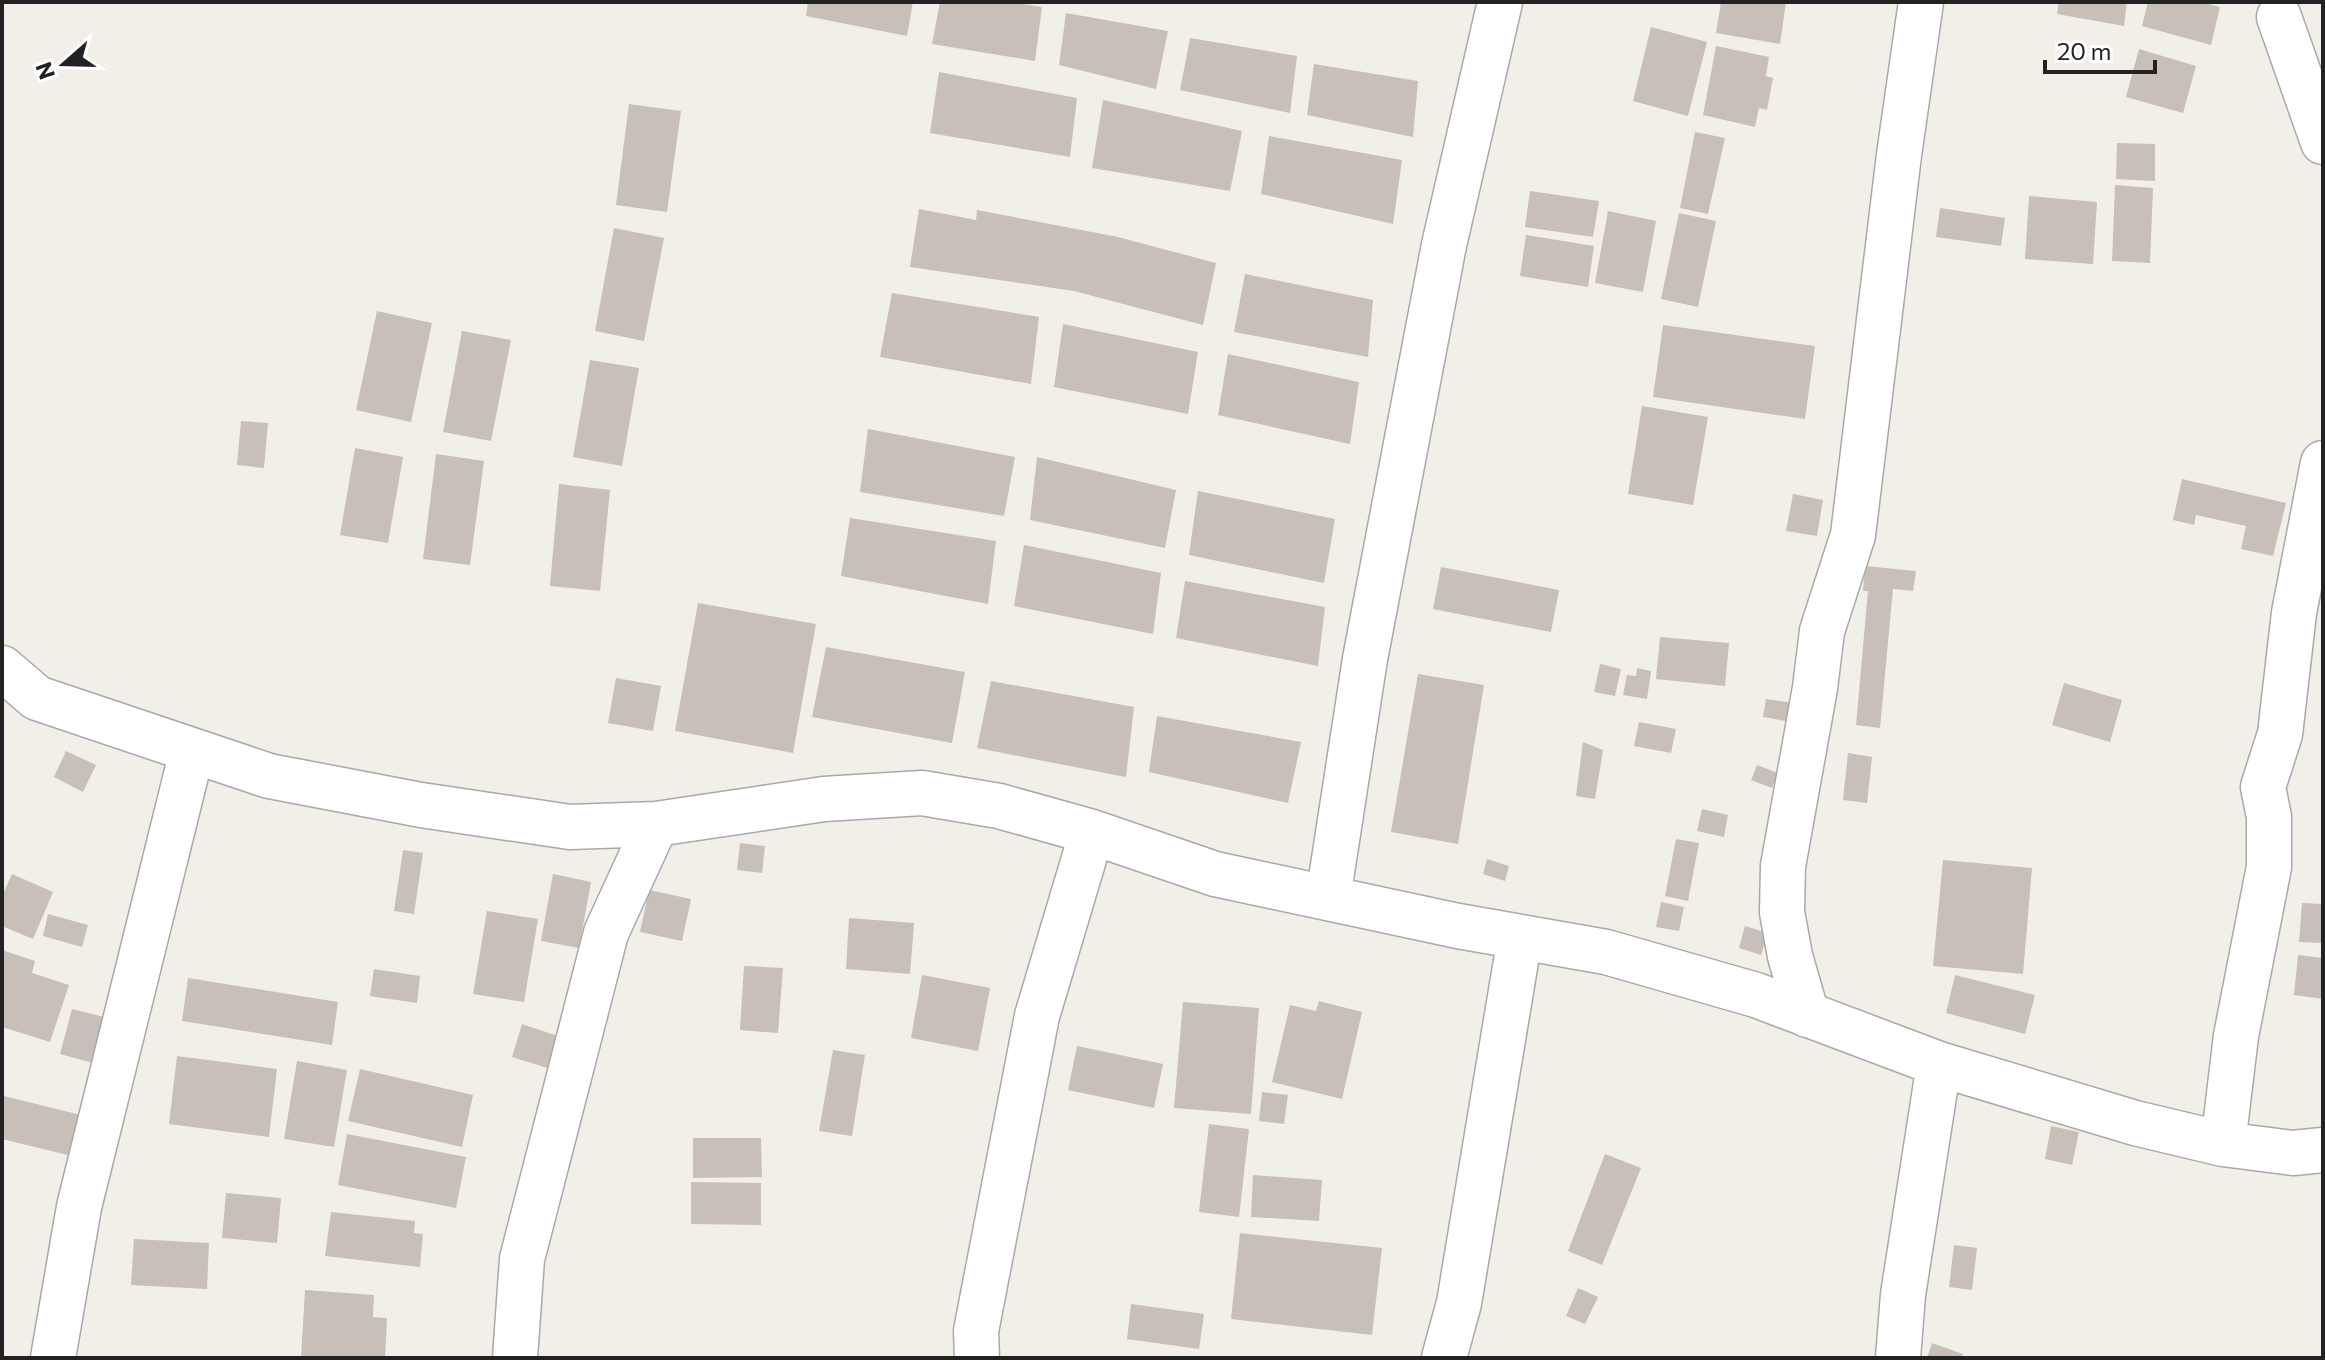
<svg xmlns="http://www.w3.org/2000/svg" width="2325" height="1360" font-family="Commissioner,sans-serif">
  <rect width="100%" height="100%" fill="#f2efe9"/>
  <path fill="#c7bfb8" d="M 808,2 L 913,2 L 907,36 L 806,16 Z
    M 940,2 L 1011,2 L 1042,7 L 1035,61 L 932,44 Z
    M 1721,2 L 1786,2 L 1780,44 L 1716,33 Z
    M 2059,2 L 2127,2 L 2124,26 L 2057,14 Z
    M 2148,2 L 2201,2 L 2220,7 L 2211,45 L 2142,26 Z
    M 1066,13 L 1168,31 L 1156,89 L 1059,65 Z
    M 1651,27 L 1707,42 L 1688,116 L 1633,101 Z
    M 1190,38 L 1297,56 L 1290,113 L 1180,90 Z
    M 1716,46 L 1769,57 L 1766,76 L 1773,78 L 1767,110 L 1759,108 L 1755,127 L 1703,115 Z
    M 2139,49 L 2196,66 L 2183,113 L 2126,97 Z
    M 1314,64 L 1418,81 L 1413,137 L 1307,115 Z
    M 939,72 L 1077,98 L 1070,157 L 930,133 Z
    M 1103,100 L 1242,131 L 1230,191 L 1092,168 Z
    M 629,104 L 681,111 L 667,212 L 616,205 Z
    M 1695,132 L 1725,138 L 1708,214 L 1680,208 Z
    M 1269,136 L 1402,160 L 1393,224 L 1261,194 Z
    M 2117,143 L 2155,144 L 2155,181 L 2116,179 Z
    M 2115,185 L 2153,188 L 2150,263 L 2112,261 Z
    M 1530,191 L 1599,201 L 1593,237 L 1525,227 Z
    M 2029,196 L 2097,202 L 2093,264 L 2025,259 Z
    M 1940,208 L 2005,218 L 2001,246 L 1936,237 Z
    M 919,209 L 976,220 L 977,210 L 1118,237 L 1216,263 L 1203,325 L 1074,291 L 910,267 Z
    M 1608,211 L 1656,221 L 1643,292 L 1595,283 Z
    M 1679,213 L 1716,221 L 1698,307 L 1661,299 Z
    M 614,228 L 664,238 L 644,341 L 595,331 Z
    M 1526,235 L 1594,246 L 1588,287 L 1520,276 Z
    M 1245,274 L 1373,300 L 1368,357 L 1234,332 Z
    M 892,293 L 1039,317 L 1031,384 L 880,357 Z
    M 377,311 L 432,323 L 411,422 L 356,410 Z
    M 1063,324 L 1198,352 L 1188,414 L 1054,387 Z
    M 1663,325 L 1815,346 L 1805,419 L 1653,397 Z
    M 462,331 L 511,340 L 491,441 L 443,432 Z
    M 1228,354 L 1359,382 L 1350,444 L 1218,415 Z
    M 590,360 L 639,368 L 622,466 L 573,457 Z
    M 1642,406 L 1708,417 L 1693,505 L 1628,494 Z
    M 241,421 L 268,423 L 264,468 L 237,465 Z
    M 868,429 L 1015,457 L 1004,516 L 860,492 Z
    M 355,448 L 403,457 L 388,543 L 340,535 Z
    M 436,454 L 484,461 L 470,565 L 423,559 Z
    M 1037,457 L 1176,490 L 1165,548 L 1030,520 Z
    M 2182,479 L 2286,503 L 2273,556 L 2241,549 L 2246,526 L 2196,515 L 2194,525 L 2173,520 Z
    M 559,484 L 610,490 L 600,591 L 550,586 Z
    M 1198,491 L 1335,519 L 1324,583 L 1189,555 Z
    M 1793,494 L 1823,500 L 1817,536 L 1786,531 Z
    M 850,518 L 996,541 L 988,604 L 841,576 Z
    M 1024,545 L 1161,573 L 1153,634 L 1014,606 Z
    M 1865,566 L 1916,571 L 1913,591 L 1893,589 L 1880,728 L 1856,725 L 1868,591 L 1863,591 Z
    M 1441,567 L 1559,590 L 1551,632 L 1433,609 Z
    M 1185,581 L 1325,607 L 1318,666 L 1176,638 Z
    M 698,603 L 816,624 L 793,753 L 675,731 Z
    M 1660,637 L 1729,643 L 1725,686 L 1656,679 Z
    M 826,647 L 965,672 L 952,743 L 812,717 Z
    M 1600,664 L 1621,669 L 1615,696 L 1594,692 Z
    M 1637,668 L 1651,671 L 1647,699 L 1623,695 L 1627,675 L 1636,676 Z
    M 1418,674 L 1484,685 L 1458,844 L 1391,832 Z
    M 616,678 L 661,686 L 653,731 L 608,723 Z
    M 991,681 L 1134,707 L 1126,777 L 977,748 Z
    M 2064,683 L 2122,700 L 2110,742 L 2052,725 Z
    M 1766,699 L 1794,703 L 1791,722 L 1763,717 Z
    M 1157,716 L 1301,742 L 1288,803 L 1149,772 Z
    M 1639,722 L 1676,729 L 1671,753 L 1634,746 Z
    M 1583,742 L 1603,750 L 1595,799 L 1576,796 Z
    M 66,751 L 96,765 L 83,792 L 54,777 Z
    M 1848,753 L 1872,757 L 1867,803 L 1843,800 Z
    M 1757,765 L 1778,773 L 1772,788 L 1751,780 Z
    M 1702,809 L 1728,815 L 1724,837 L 1697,831 Z
    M 1676,839 L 1699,843 L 1688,901 L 1665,896 Z
    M 740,843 L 765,846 L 762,873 L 737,870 Z
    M 403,850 L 423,853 L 414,914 L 394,911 Z
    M 1487,859 L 1509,866 L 1505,881 L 1483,874 Z
    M 1943,860 L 2032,868 L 2023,974 L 1933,966 Z
    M 12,874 L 53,892 L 33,939 L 2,926 L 2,896 Z
    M 553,874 L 591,882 L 579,948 L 541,941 Z
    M 649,890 L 691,899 L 682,941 L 640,932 Z
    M 1661,902 L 1684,907 L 1679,931 L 1656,927 Z
    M 2302,903 L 2323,904 L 2323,943 L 2299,942 Z
    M 487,911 L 538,919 L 524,1002 L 473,994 Z
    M 48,914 L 88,925 L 82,947 L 43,936 Z
    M 849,918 L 914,923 L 910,974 L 846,969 Z
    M 1745,926 L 1768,933 L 1761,955 L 1739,948 Z
    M 2,950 L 35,961 L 32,973 L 69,985 L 50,1042 L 2,1027 Z
    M 2298,955 L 2323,958 L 2323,999 L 2294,995 Z
    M 744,966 L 783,968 L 778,1033 L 740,1030 Z
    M 374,969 L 420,976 L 417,1003 L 370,996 Z
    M 922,975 L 990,988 L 978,1051 L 911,1038 Z
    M 1955,975 L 2035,995 L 2025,1034 L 1946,1013 Z
    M 188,978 L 338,1002 L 332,1045 L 182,1021 Z
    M 1319,1001 L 1362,1012 L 1342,1099 L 1272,1082 L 1290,1005 L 1316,1011 Z
    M 1183,1002 L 1259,1008 L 1251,1114 L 1174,1108 Z
    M 72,1009 L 104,1017 L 93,1063 L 60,1054 Z
    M 522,1024 L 567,1039 L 557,1071 L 512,1057 Z
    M 1077,1046 L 1163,1064 L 1154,1108 L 1068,1090 Z
    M 833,1050 L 865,1055 L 852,1136 L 819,1131 Z
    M 177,1056 L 277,1069 L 269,1137 L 169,1124 Z
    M 297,1061 L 347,1070 L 334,1147 L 284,1139 Z
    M 360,1069 L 473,1095 L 462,1147 L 348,1121 Z
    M 1262,1092 L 1288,1095 L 1284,1124 L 1259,1121 Z
    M 4,1096 L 85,1116 L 76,1157 L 2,1139 Z
    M 1209,1124 L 1249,1129 L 1239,1217 L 1199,1212 Z
    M 2051,1126 L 2079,1132 L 2072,1165 L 2045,1159 Z
    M 347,1134 L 466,1157 L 456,1208 L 338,1185 Z
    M 693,1138 L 761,1138 L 762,1177 L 693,1178 Z
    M 1605,1154 L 1641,1168 L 1602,1265 L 1568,1251 Z
    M 1253,1175 L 1322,1180 L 1319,1221 L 1251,1217 Z
    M 691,1182 L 761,1183 L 761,1225 L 691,1224 Z
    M 226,1193 L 281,1198 L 277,1243 L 222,1238 Z
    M 331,1212 L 415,1221 L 414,1233 L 423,1234 L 420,1267 L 325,1256 Z
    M 1240,1233 L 1382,1248 L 1372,1335 L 1231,1319 Z
    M 134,1239 L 209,1243 L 207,1289 L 131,1285 Z
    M 1954,1245 L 1977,1248 L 1972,1290 L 1949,1287 Z
    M 1578,1288 L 1598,1297 L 1585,1324 L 1566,1316 Z
    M 305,1290 L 374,1295 L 373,1317 L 387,1318 L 385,1358 L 301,1358 Z
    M 1131,1304 L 1204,1314 L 1199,1349 L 1127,1339 Z
    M 1932,1343 L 1963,1354 L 1961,1358 L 1927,1358 Z"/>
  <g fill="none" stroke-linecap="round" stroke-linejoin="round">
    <defs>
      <path id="minor" d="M 2279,17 L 2323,142
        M 2,668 L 37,698 L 269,776 L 421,805 L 570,827 L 656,824 L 824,799 L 922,793 L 999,806 L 1092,832 L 1215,874 L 1458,926 L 1606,952 L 1756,995 L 1939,1064 L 2135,1123 L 2223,1144 L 2293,1153 L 2323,1150
        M 1328,898 L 1365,659 L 1444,245 L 1500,2
        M 1807,1015 L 1790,956 L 1782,912 L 1783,866 L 1815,688 L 1822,631 L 1853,535 L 1899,155 L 1921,2
        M 2223,1144 L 2236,1036 L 2269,867 L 2269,817 L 2263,787 L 2280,734 L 2294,613 L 2323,463
        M 53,1358 L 79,1207 L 192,751
        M 515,1358 L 522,1259 L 606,933 L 656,824
        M 977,1358 L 976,1331 L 1037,1016 L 1092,832
        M 1444,1358 L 1459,1303 L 1520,937
        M 1898,1358 L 1903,1295 L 1939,1064"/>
    </defs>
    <use href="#minor" stroke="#a9a9a9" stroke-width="47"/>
    <use href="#minor" stroke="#fff" stroke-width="44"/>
  </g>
  <rect width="2325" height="1360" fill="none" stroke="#222222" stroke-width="8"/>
  <g transform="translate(64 64) rotate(250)" stroke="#ffffff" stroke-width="6" paint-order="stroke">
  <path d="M0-6L14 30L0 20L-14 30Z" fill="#222222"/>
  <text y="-12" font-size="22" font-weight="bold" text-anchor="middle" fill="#222222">N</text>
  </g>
  <path d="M2045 60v12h110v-12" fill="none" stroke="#222222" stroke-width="4"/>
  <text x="2057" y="60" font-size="24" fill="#222222" stroke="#ffffff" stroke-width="6" paint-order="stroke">20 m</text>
</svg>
